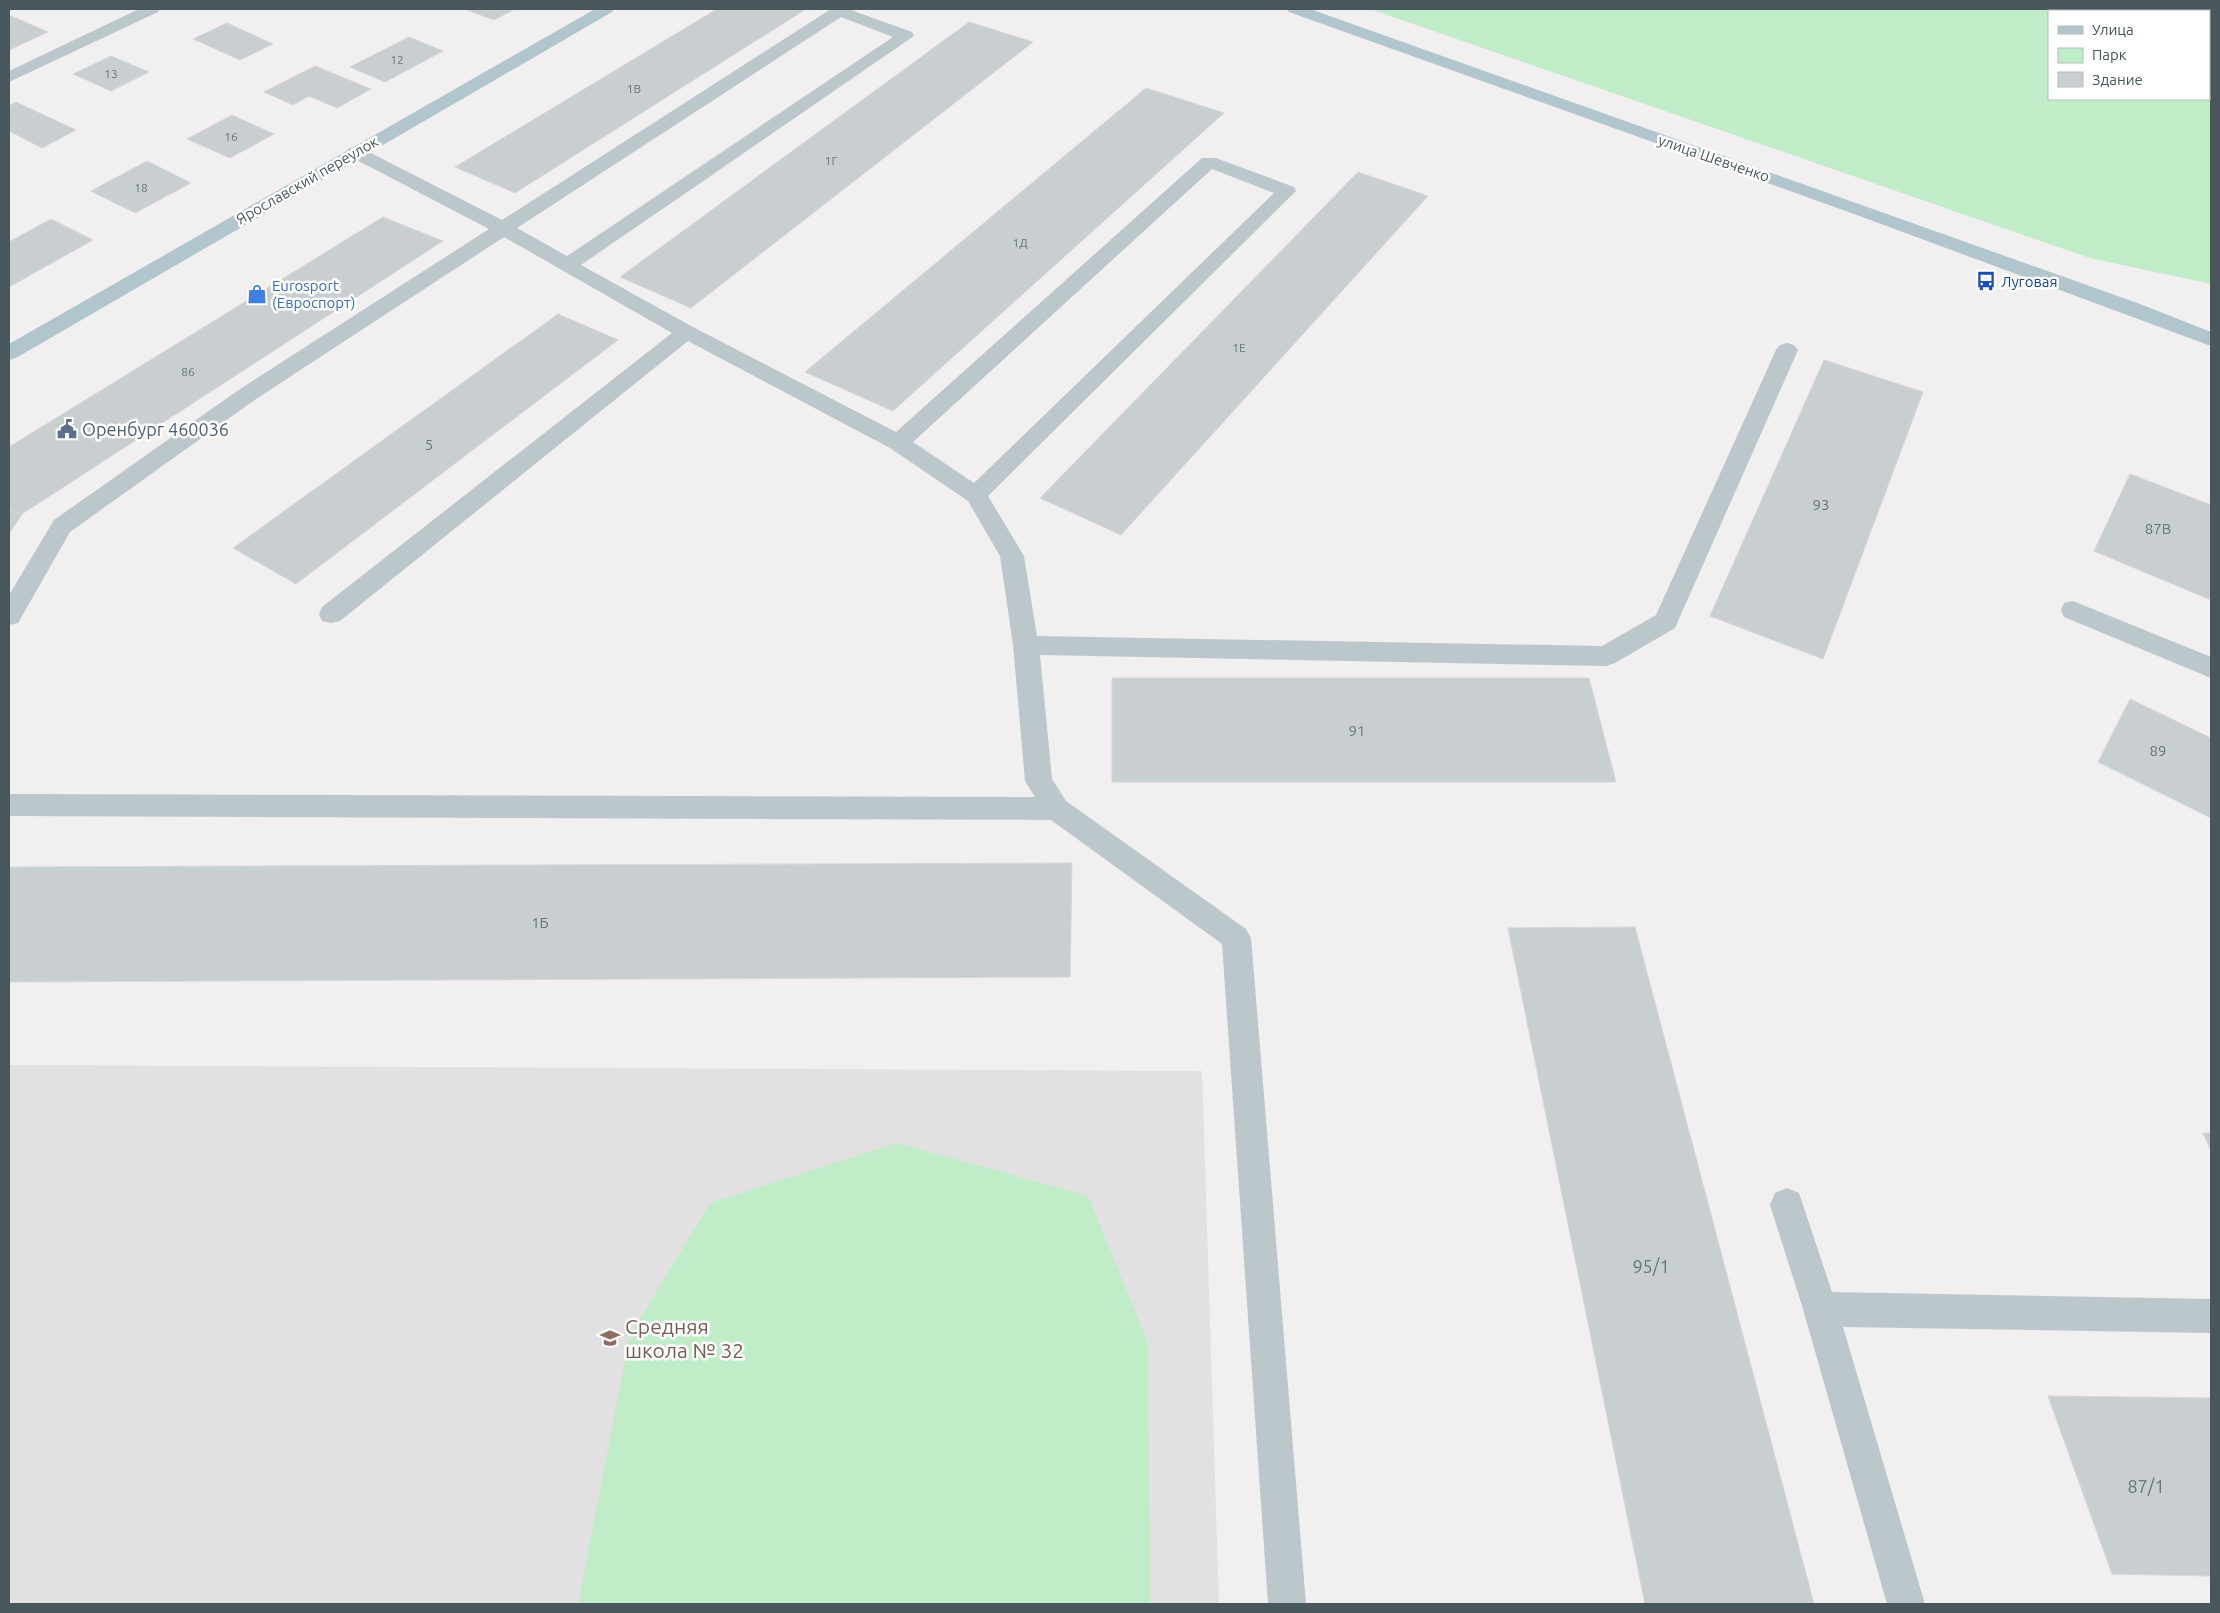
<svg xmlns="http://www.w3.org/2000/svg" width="2220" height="1613" font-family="Ubuntu,sans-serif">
  <rect width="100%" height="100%" fill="#f2eff0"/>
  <path fill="#e2e0e1" d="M 9,1065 L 1202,1071 L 1219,1604 L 9,1604 Z"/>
  <path fill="#c1ecc8" d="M 1370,9 L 2085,9 L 2093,11 L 2049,11 L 2049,99 L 2209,99 L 2209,46 L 2211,47 L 2211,284 L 2090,258 Z
    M 897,1143 L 1088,1196 L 1148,1343 L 1150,1604 L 578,1604 L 630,1335 L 710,1203 Z"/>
  <path fill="#c9ced0" stroke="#d4d7da" d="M 464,9 L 515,9 L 494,20 Z
    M 717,9 L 806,9 L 515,193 L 455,167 Z
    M 9,15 L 48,32 L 9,50 Z
    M 969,22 L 1033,42 L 691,308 L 620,277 Z
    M 227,23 L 273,44 L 240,60 L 193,39 Z
    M 409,37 L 443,51 L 385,82 L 350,67 Z
    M 111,56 L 149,72 L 111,91 L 73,74 Z
    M 315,66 L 371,89 L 337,108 L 309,96 L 293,105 L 264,92 Z
    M 1146,88 L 1224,113 L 893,411 L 805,372 Z
    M 16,102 L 76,130 L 42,148 L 9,131 L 9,106 Z
    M 232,115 L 274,134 L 230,158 L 187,139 Z
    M 147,161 L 191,183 L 135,213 L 91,191 Z
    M 1358,172 L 1428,196 L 1121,535 L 1040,498 Z
    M 383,217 L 443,241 L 22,514 L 9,511 L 9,447 Z
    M 51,219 L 93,240 L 9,287 L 9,242 Z
    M 558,314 L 618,340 L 296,584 L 233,548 Z
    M 1824,360 L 1923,392 L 1823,659 L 1710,616 Z
    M 2130,474 L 2211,505 L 2211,600 L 2094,551 Z
    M 9,511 L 22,514 L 9,534 Z
    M 1112,678 L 1589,678 L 1616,782 L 1112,782 Z
    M 2130,699 L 2211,738 L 2211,818 L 2098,762 Z
    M 1072,863 L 1070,977 L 9,982 L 9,867 Z
    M 1635,927 L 1814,1604 L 1645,1604 L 1508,928 Z
    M 2203,1133 L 2211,1133 L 2211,1151 Z
    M 2048,1396 L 2211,1398 L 2211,1576 L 2112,1574 Z"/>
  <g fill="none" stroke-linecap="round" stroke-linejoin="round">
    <path fill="#bcc7cb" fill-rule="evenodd" d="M 139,9 L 160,9 L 158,12 L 9,82 L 9,71 Z
      M 831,9 L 848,9 L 912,32 L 914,36 L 581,265 L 693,327 L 896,432 L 1202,158 L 1216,158 L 1294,187 L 1296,191 L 988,496 L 1024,556 L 1037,636 L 1602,646 L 1656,615 L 1776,350 L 1780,345 L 1787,343 L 1794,345 L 1798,350 L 1675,628 L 1615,663 L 1606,666 L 1040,655 L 1052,779 L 1066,801 L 1246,929 L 1251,938 L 1306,1604 L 1268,1604 L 1222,944 L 1051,820 L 9,816 L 9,794 L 1035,797 L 1025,781 L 1013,645 L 1000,556 L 968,501 L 890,448 L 688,341 L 340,621 L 331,623 L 322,621 L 319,614 L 322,607 L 672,333 L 504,237 L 256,399 L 70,532 L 18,623 L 9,625 L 9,595 L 54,520 L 240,389 L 489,229 L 349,156 L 346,152 L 349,148 L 361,148 L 502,220 ZM 841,17 L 893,37 L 567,256 L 517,228 ZM 1212,169 L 1274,193 L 974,483 L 913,442 Z
      M 2073,601 L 2211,657 L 2211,678 L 2064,617 L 2061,610 L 2064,603 Z
      M 1787,1188 L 1799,1193 L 1832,1292 L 2211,1299 L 2211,1333 L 1843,1327 L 1925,1604 L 1887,1604 L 1803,1309 L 1770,1205 L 1775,1193 Z"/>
    <path fill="#b1c5cc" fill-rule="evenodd" d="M 595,9 L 614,9 L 612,12 L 16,358 L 9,360 L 9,344 Z
      M 1287,9 L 1310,9 L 2140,304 L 2211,332 L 2211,346 L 1854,214 L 1289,12 Z"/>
  </g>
  <defs>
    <symbol id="bus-bare" viewBox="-9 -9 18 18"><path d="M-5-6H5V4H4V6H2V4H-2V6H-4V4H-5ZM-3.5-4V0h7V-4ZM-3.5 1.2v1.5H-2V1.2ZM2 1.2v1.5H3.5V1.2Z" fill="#1a4fb4" stroke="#fff" stroke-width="2.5" paint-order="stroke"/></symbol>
    <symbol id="shop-bare" viewBox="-9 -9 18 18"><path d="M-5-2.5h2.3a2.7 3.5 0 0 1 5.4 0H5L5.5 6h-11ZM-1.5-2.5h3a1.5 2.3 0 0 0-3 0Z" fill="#3f7fe0" stroke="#fff" stroke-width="2.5" paint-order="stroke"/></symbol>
    <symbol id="civic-bare" viewBox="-9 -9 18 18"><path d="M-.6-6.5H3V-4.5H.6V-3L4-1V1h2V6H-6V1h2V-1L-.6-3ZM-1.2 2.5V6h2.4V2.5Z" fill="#5c6f8a" stroke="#fff" stroke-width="2.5" paint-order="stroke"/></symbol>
    <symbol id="school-bare" viewBox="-9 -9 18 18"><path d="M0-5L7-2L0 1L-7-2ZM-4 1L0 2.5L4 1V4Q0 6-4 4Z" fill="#8d6e63" stroke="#fff" stroke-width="2.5" paint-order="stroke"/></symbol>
  </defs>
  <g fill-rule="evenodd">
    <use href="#bus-bare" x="1972" y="267" width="28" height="28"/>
    <use href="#shop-bare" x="243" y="280" width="28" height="28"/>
    <use href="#civic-bare" x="53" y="415" width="28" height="28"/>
    <use href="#school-bare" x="596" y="1324" width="28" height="28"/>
  </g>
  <g text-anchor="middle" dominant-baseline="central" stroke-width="5" stroke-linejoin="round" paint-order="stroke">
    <g font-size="12" fill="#687578">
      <text x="397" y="59">12</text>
      <text x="111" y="73">13</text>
      <text x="634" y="88">1В</text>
      <text x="231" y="136">16</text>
      <text x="831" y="160">1Г</text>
      <text x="141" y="187">18</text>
      <text x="1020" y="242">1Д</text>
      <text x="1239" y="347">1Е</text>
      <text x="188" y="371">86</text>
    </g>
    <g font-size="15" fill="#48575b" stroke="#fff">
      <text transform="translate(1714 158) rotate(19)">улица Шевченко</text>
      <text transform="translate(307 180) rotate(-30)">Ярославский переулок</text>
    </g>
    <g font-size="15" fill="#164399" stroke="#fff" text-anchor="start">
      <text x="2001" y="281">Луговая</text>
    </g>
    <g font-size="15" fill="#366cbe" stroke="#fff" text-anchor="start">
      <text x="272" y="285">Eurosport<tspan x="272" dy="17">(Евроспорт)</tspan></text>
    </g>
    <g font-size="15" fill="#687578">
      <text x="429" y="444">5</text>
      <text x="1821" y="504">93</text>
      <text x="2158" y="528">87В</text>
      <text x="1357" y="730">91</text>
      <text x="2158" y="750">89</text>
      <text x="540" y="922">1Б</text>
    </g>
    <g font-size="18" fill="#4e5e75" stroke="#fff" text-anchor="start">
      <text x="82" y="429">Оренбург 460036</text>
    </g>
    <g font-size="18" fill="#687578">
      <text x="1651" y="1266">95/1</text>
      <text x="2146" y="1486">87/1</text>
    </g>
    <g font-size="21" fill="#785e54" stroke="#fff" text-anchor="start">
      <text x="625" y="1326">Средняя<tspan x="625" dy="24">школа № 32</tspan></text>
    </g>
  </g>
  <rect width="2220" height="1613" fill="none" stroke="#48575b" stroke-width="20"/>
  <rect x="2048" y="10" width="162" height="90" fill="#ffffff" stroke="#b6bcbd"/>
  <rect x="2058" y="26" width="25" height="8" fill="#b1c5cc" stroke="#b6bcbd"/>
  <text x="2092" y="35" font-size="15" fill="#48575b">Улица</text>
  <rect x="2058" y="48" width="25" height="15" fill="#c1ecc8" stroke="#b6bcbd"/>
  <text x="2092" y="60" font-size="15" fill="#48575b">Парк</text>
  <rect x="2058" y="72" width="25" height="15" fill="#c9ced0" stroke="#b6bcbd"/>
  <text x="2092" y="85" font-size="15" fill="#48575b">Здание</text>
</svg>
